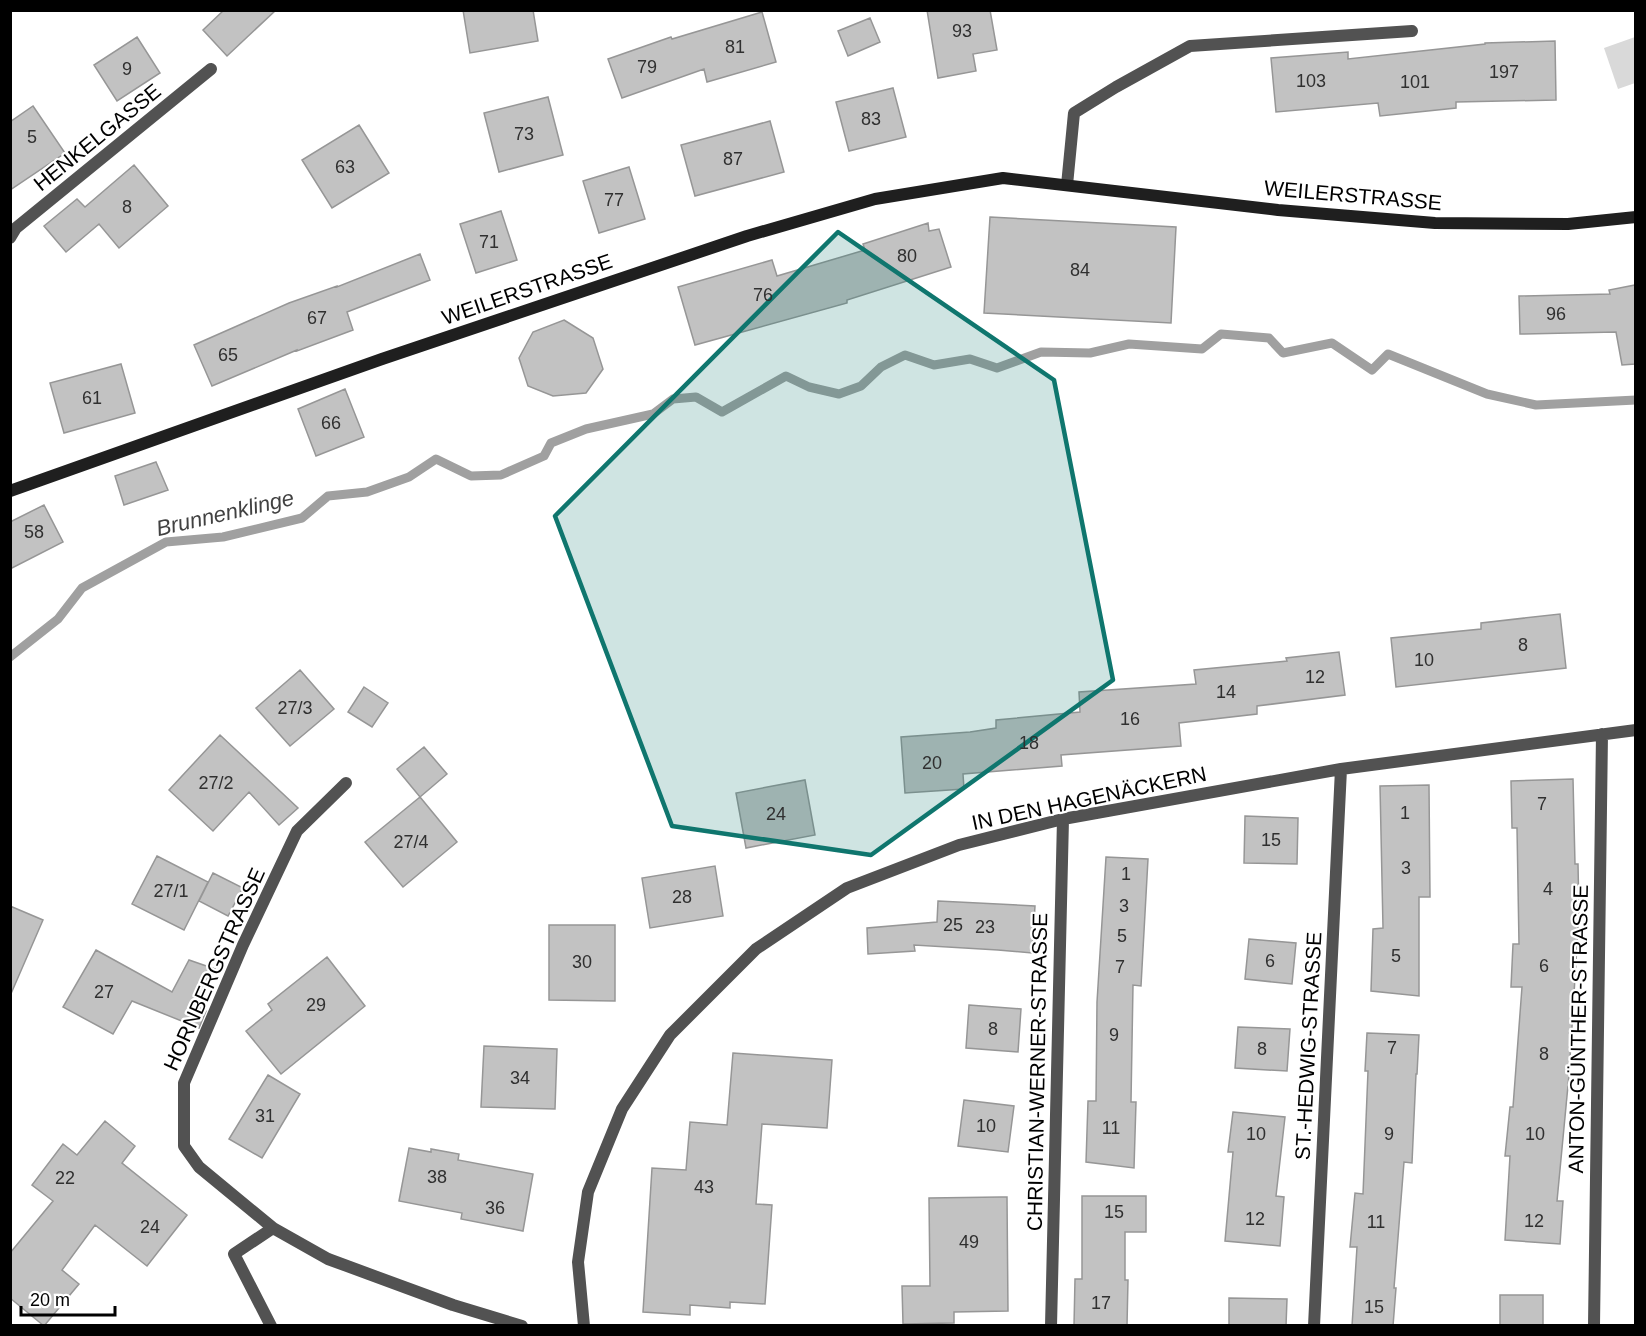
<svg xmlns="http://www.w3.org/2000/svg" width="1646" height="1336" font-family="Arial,sans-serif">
  <rect width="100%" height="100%" fill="#fff"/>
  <path fill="#d9d9d9" d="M 1635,37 L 1635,83 L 1618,89 L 1604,48 Z"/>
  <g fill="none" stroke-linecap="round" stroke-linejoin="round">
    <path stroke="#a0a0a0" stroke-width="9" d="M 10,657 L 58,619 L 82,588 L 166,542 L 223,537 L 302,518 L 328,496 L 367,492 L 409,477 L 436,459 L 471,476 L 501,475 L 544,456 L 551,443 L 586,429 L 653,414 L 673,399 L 696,397 L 722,412 L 786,376 L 809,387 L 839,394 L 861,386 L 881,367 L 905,355 L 934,365 L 970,359 L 997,368 L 1041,352 L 1090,353 L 1129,344 L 1202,349 L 1221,334 L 1269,338 L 1283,353 L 1332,343 L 1372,370 L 1388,354 L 1487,394 L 1536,405 L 1636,400"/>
  </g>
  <path fill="#c2c2c2" stroke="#969696" stroke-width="1.5" d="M 224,10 L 276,10 L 227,56 L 203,30 Z
    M 463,10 L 533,10 L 538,41 L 470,53 Z
    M 927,10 L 990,10 L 997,50 L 973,54 L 976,71 L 938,78 Z
    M 762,12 L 776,62 L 707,82 L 704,69 L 622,98 L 608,59 L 671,37 L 672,39 Z
    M 870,18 L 880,42 L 848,56 L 838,31 Z
    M 137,37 L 160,73 L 117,101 L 94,65 Z
    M 1555,41 L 1556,100 L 1456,102 L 1456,108 L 1380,116 L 1378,103 L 1276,112 L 1271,58 L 1348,52 L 1348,59 L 1485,44 L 1485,43 Z
    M 893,88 L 906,137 L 849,151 L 836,102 Z
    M 548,97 L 563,155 L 499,172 L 484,113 Z
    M 33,106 L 65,153 L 10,190 L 10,122 Z
    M 770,121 L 784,172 L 695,196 L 681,145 Z
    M 359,125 L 389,173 L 332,208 L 302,160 Z
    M 134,165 L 168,206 L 119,248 L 99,224 L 66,252 L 44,226 L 77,199 L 85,207 Z
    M 629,167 L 645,219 L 599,233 L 583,181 Z
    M 501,211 L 517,260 L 476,273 L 460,224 Z
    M 990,217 L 1176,227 L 1171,323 L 984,313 Z
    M 928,223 L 929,231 L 939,229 L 951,267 L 847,300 L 847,303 L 695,345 L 678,287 L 772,260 L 777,276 L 865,250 L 863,244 Z
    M 420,254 L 430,280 L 347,312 L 353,330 L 297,351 L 297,350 L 212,386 L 194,345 L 289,303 L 337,286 L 337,287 Z
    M 1635,285 L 1635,364 L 1622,365 L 1616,332 L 1520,334 L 1519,296 L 1610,294 L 1609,290 Z
    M 564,320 L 593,338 L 603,369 L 586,393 L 553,396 L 528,386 L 519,358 L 533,332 Z
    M 121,364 L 135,413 L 64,433 L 50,383 Z
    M 345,389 L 364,437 L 316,456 L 298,409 Z
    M 156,462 L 168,490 L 124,505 L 115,476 Z
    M 44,505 L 63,542 L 10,569 L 10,522 Z
    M 1560,614 L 1566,668 L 1396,687 L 1391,638 L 1481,629 L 1481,623 Z
    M 1339,652 L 1345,695 L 1257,706 L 1257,714 L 1179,723 L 1181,746 L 1061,755 L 1062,766 L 963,774 L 964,789 L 905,793 L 901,737 L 970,732 L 996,728 L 996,720 L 1080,712 L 1079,692 L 1196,684 L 1194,670 L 1287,661 L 1286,658 Z
    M 300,670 L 334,709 L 290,746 L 256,708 Z
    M 364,687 L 388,703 L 372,727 L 348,712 Z
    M 220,735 L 298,808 L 279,825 L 249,792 L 213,831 L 169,790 Z
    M 424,747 L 447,774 L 420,797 L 397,769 Z
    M 1573,779 L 1575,864 L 1578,864 L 1579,913 L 1569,1075 L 1557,1201 L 1563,1201 L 1560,1244 L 1505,1240 L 1510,1156 L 1505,1156 L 1510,1107 L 1513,1107 L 1522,987 L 1511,987 L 1513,944 L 1519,944 L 1517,828 L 1512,828 L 1511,781 Z
    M 805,780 L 815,835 L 746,848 L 736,793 Z
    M 1429,785 L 1430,897 L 1419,897 L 1419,996 L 1371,991 L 1373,929 L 1383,928 L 1380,786 Z
    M 420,797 L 457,842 L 403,887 L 365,842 Z
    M 1245,816 L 1298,818 L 1297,864 L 1244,863 Z
    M 157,856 L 208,882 L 184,930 L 132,904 Z
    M 1106,857 L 1148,859 L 1141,986 L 1133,985 L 1131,1102 L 1136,1102 L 1134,1168 L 1086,1162 L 1088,1101 L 1096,1101 L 1097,1002 Z
    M 715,866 L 723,916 L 650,928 L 642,878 Z
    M 213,873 L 243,888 L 228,916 L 199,901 Z
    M 938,901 L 1035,906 L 1032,953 L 998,950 L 914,945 L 915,951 L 868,954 L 867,928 L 937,922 Z
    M 10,906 L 43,920 L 10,996 Z
    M 549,925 L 615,925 L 615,1001 L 549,1000 Z
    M 1249,939 L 1296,943 L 1292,984 L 1245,979 Z
    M 96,950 L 172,992 L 189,960 L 215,969 L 198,1007 L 206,1011 L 199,1028 L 132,1001 L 113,1034 L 63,1007 Z
    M 327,957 L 365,1006 L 281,1074 L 246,1031 L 272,1010 L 268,1004 Z
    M 969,1005 L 1021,1009 L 1018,1052 L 966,1048 Z
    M 1238,1027 L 1290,1029 L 1287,1071 L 1235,1068 Z
    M 1367,1033 L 1419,1035 L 1417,1074 L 1416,1074 L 1412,1163 L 1404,1162 L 1394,1288 L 1396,1288 L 1393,1326 L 1352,1326 L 1357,1247 L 1350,1247 L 1355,1193 L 1363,1194 L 1368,1071 L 1365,1071 Z
    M 484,1046 L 557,1049 L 555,1109 L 481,1107 Z
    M 733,1053 L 832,1060 L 827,1128 L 762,1124 L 756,1204 L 772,1205 L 765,1304 L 730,1302 L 730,1308 L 690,1305 L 690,1315 L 643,1312 L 652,1168 L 686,1170 L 690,1122 L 727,1125 Z
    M 268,1075 L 300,1094 L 262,1158 L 229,1139 Z
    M 964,1100 L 1014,1106 L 1008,1152 L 958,1146 Z
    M 1233,1112 L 1285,1117 L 1276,1196 L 1284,1197 L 1280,1246 L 1225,1241 L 1233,1152 L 1228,1152 Z
    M 105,1121 L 135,1146 L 122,1163 L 187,1215 L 147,1266 L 95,1225 L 62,1270 L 79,1284 L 44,1326 L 10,1298 L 10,1253 L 53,1201 L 32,1185 L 63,1144 L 77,1155 Z
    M 409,1148 L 431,1152 L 431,1149 L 459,1154 L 458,1160 L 533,1174 L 523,1231 L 461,1219 L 462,1213 L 399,1201 Z
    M 1082,1196 L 1146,1196 L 1146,1232 L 1125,1232 L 1125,1280 L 1128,1280 L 1127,1326 L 1074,1326 L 1075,1279 L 1082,1279 Z
    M 1001,1197 L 1007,1197 L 1008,1311 L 954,1312 L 954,1323 L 903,1324 L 902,1286 L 930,1286 L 929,1198 Z
    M 1500,1295 L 1543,1295 L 1543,1326 L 1500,1326 Z
    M 1229,1298 L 1287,1299 L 1286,1326 L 1229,1326 Z"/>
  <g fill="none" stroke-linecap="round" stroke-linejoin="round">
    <path stroke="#525252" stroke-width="12" d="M 1067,185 L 1074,113 L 1116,87 L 1190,46 L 1412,31
      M 10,238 L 16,228 L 211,69
      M 346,783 L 297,831 L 243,945 L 184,1083 L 184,1146 L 199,1167 L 273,1228 L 328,1259 L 453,1305 L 522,1326
      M 271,1326 L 234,1254 L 273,1228
      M 584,1326 L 578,1262 L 588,1192 L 622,1109 L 670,1035 L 756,949 L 847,888 L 959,845 L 1063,819 L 1341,769 L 1636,730
      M 1051,1326 L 1063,819
      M 1314,1326 L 1341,769
      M 1594,1326 L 1602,734"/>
    <path stroke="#1f1f1f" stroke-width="12" d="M 10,491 L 382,359 L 747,236 L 875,199 L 1003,178 L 1278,210 L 1435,223 L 1568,224 L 1636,217"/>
  </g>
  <path fill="#0f766e" fill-opacity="0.2" stroke="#0f766e" stroke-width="4.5" stroke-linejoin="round" d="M 838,232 L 1054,380 L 1113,680 L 871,855 L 672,826 L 555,516 Z"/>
  <g text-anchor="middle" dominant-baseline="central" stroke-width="4.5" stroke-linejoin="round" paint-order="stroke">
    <g font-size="18" fill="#303030">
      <text x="962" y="31">93</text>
      <text x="735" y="47">81</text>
      <text x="647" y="67">79</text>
      <text x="127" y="69">9</text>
      <text x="1504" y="72">197</text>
      <text x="1311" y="81">103</text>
      <text x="1415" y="82">101</text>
      <text x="871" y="119">83</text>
      <text x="524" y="134">73</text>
      <text x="32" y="137">5</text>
      <text x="733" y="159">87</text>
      <text x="345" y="167">63</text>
      <text x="614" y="200">77</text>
      <text x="127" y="207">8</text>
      <text x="489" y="242">71</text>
      <text x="907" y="256">80</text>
      <text x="1080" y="270">84</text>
      <text x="763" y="295">76</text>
      <text x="1556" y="314">96</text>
      <text x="317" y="318">67</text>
      <text x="228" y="355">65</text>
      <text x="92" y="398">61</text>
      <text x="331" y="423">66</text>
      <text x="34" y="532">58</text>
      <text x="1523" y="645">8</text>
      <text x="1424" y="660">10</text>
      <text x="1315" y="677">12</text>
      <text x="1226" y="692">14</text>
      <text x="295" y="708">27/3</text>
      <text x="1130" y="719">16</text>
      <text x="1029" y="743">18</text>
      <text x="932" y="763">20</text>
      <text x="216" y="783">27/2</text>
      <text x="1542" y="804">7</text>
      <text x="1405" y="813">1</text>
      <text x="776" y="814">24</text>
      <text x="1271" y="840">15</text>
      <text x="411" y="842">27/4</text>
      <text x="1406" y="868">3</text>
      <text x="1126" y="874">1</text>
      <text x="1548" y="889">4</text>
      <text x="171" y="891">27/1</text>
      <text x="682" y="897">28</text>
      <text x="1124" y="906">3</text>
      <text x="953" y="925">25</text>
      <text x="985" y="927">23</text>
      <text x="1122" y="936">5</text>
      <text x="1396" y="956">5</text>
      <text x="1270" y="961">6</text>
      <text x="582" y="962">30</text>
      <text x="1544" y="966">6</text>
      <text x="1120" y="967">7</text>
      <text x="104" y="992">27</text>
      <text x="316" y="1005">29</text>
      <text x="993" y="1029">8</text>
      <text x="1114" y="1035">9</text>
      <text x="1392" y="1048">7</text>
      <text x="1262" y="1049">8</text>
      <text x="1544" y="1054">8</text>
      <text x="520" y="1078">34</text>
      <text x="265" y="1116">31</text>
      <text x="986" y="1126">10</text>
      <text x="1111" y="1128">11</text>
      <text x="1256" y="1134">10</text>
      <text x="1389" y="1134">9</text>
      <text x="1535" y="1134">10</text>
      <text x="437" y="1177">38</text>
      <text x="65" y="1178">22</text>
      <text x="704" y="1187">43</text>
      <text x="495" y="1208">36</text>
      <text x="1114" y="1212">15</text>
      <text x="1255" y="1219">12</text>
      <text x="1534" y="1221">12</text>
      <text x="1376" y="1222">11</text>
      <text x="150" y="1227">24</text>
      <text x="969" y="1242">49</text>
      <text x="1101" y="1303">17</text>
      <text x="1374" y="1307">15</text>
    </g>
    <g font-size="21" fill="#000" stroke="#fff">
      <text transform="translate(97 137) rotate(-39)">HENKELGASSE</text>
      <text transform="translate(1353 195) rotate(5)">WEILERSTRASSE</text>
      <text transform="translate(527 289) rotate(-19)">WEILERSTRASSE</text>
      <text transform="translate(1089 798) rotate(-12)">IN DEN HAGENÄCKERN</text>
      <text transform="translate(214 969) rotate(-66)">HORNBERGSTRASSE</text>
      <text transform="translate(1578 1029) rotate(-89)">ANTON-GÜNTHER-STRASSE</text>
      <text transform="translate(1308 1046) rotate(-87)">ST.-HEDWIG-STRASSE</text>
      <text transform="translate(1037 1072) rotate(-89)">CHRISTIAN-WERNER-STRASSE</text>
    </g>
    <g font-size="22" font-style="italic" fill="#414141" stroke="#fff">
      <text transform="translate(225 513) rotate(-13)">Brunnenklinge</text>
    </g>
  </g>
  <rect width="1646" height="1336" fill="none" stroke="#000000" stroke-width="24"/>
  <path d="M21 1306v9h94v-9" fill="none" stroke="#000000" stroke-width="3"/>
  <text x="30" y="1306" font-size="18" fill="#000000" stroke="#ffffff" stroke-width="4.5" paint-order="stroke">20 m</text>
</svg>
